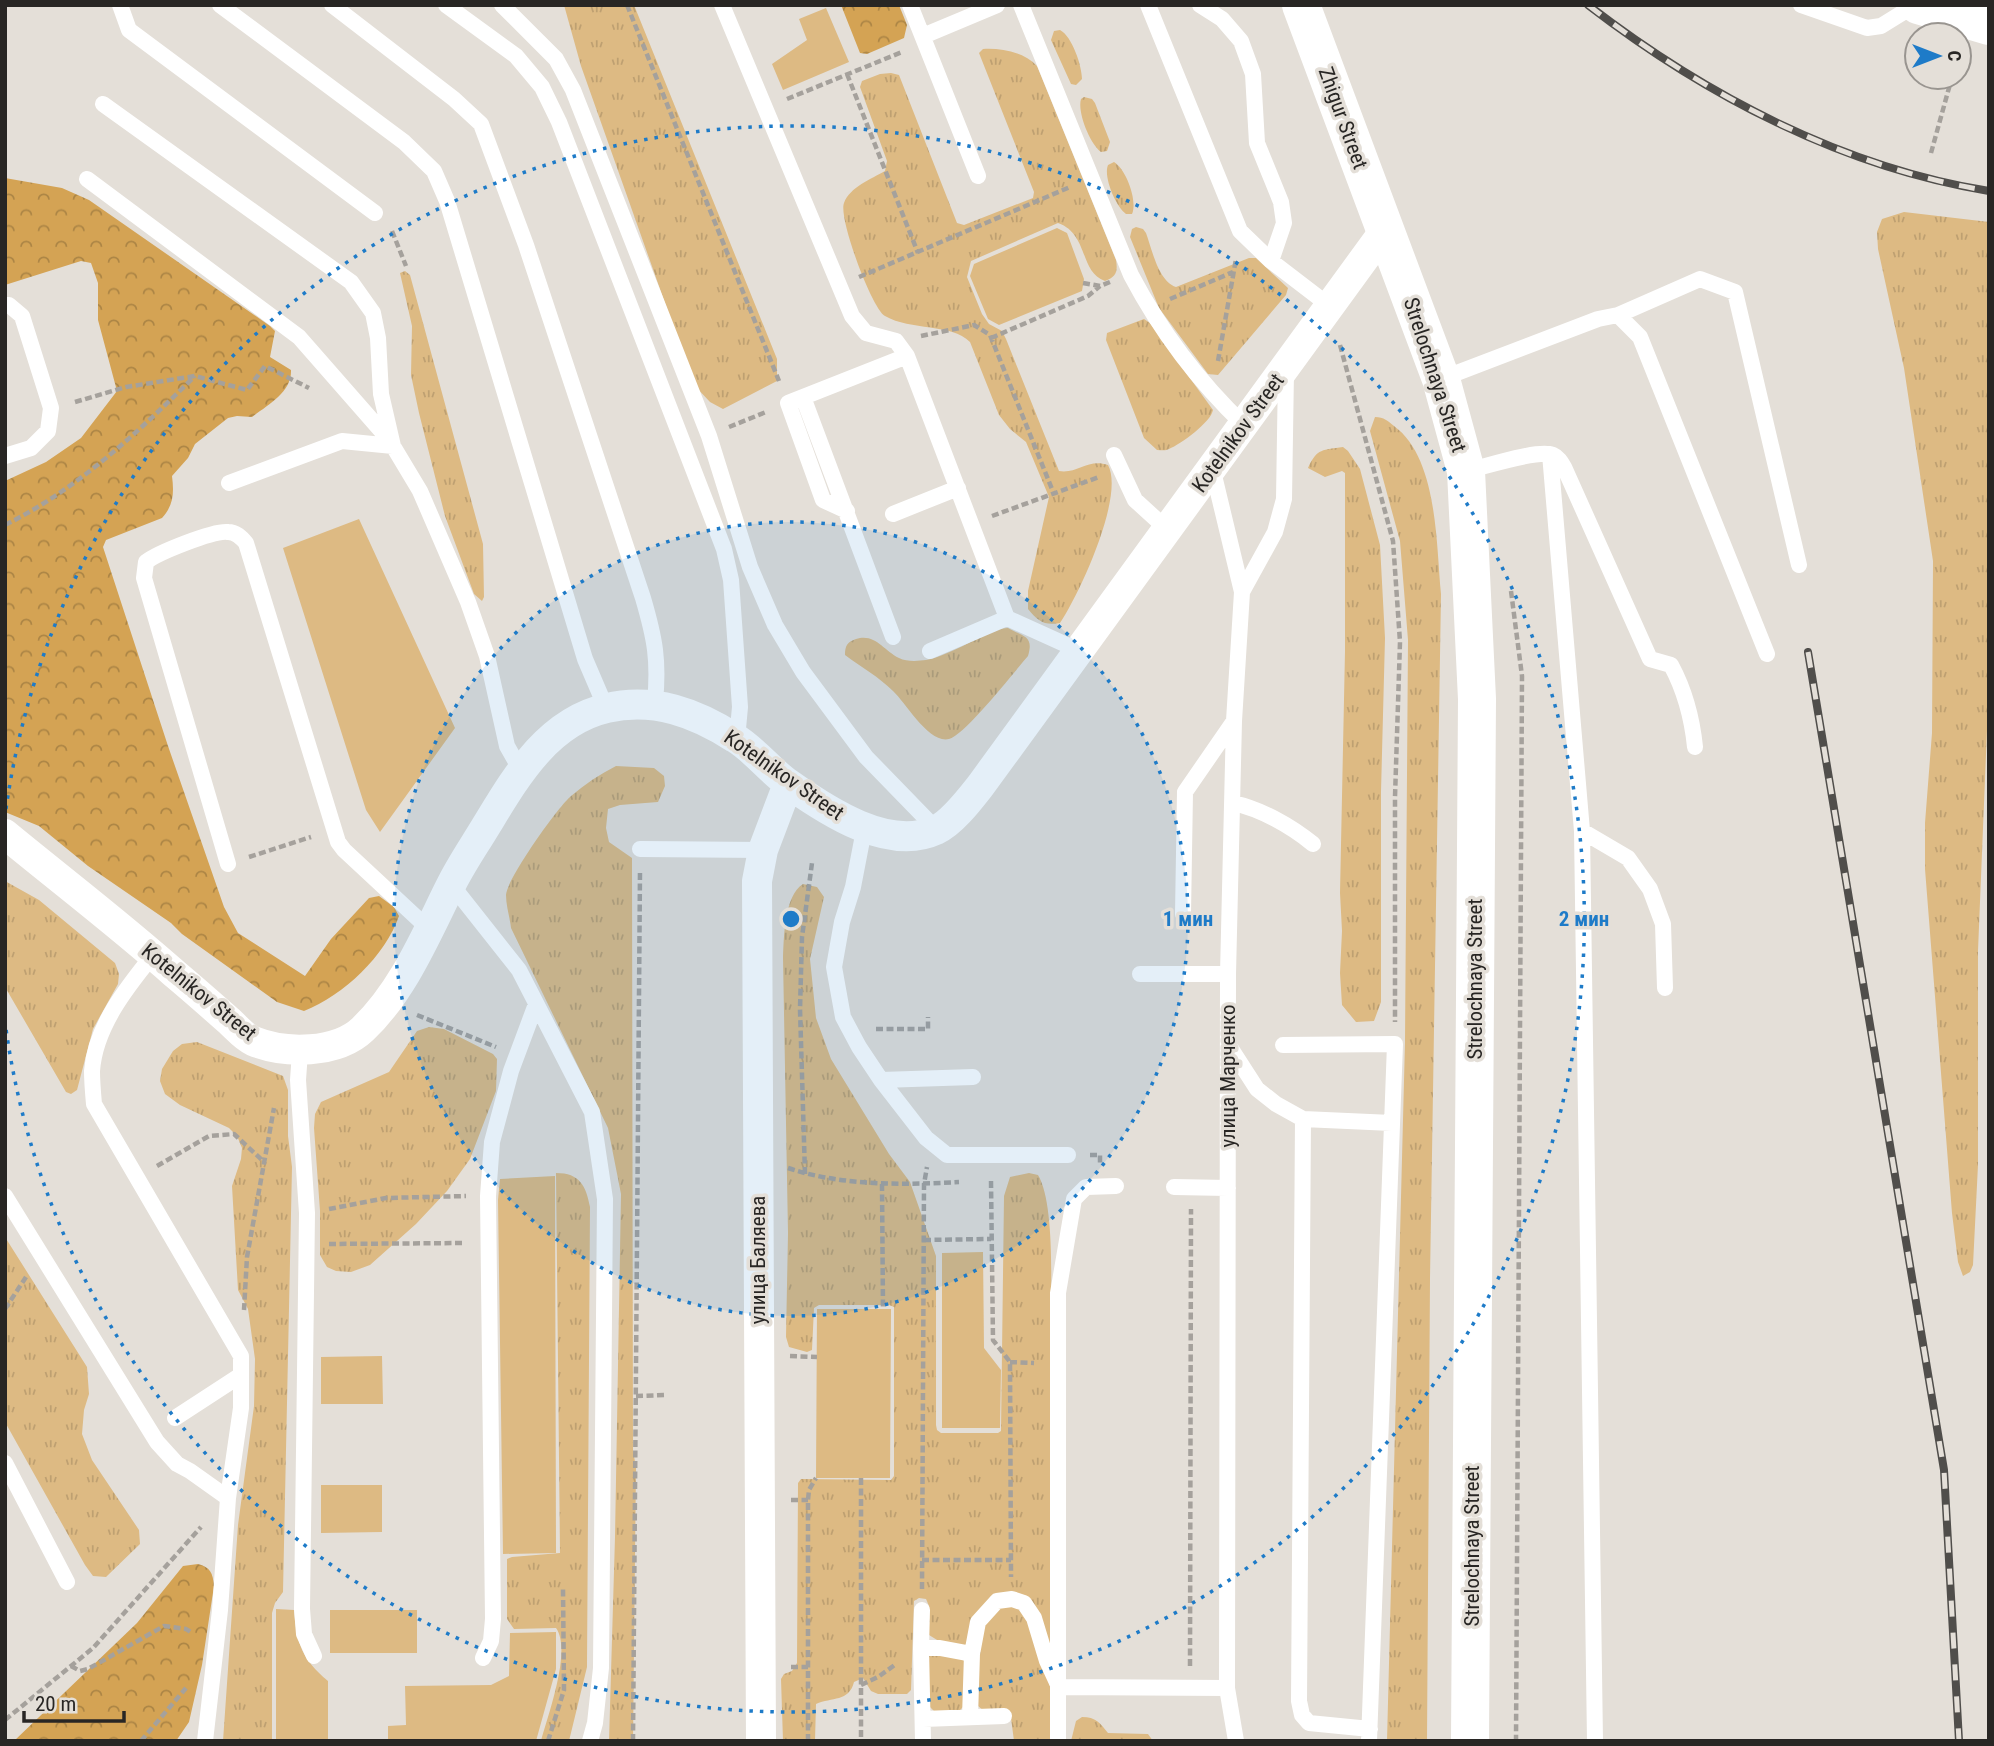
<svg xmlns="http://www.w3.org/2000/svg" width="1994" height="1746" font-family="'Roboto Condensed',sans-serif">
  <defs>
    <pattern id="grass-tufts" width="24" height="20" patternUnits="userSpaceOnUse" patternTransform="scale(1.75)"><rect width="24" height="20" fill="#ddba83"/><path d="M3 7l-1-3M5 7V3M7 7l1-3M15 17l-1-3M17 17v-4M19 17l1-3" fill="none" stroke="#bea071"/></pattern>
    <pattern id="forest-crowns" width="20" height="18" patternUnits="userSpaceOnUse" patternTransform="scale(1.75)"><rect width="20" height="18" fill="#d4a354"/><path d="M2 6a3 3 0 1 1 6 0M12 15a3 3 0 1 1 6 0" fill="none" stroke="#ac8545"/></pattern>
  </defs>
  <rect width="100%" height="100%" fill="#e4dfd8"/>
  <path fill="url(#grass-tufts)" d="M 564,5 L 634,5 L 777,359 L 777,381 L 723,409 L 710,402 L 694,385 L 581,66 Z
    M 1060,30 C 1072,36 1082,66 1082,79 L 1076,85 L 1071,84 L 1051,40 L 1054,31 Z
    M 983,49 C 1002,48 1024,52 1037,66 L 1116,260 C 1118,272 1116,277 1105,281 C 1079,272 1089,234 1058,223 L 971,261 L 967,277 L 982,314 L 989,324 L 1002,331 L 1006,339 L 1059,471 C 1078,474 1088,458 1108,465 C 1125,496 1079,595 1060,623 C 1044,626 1038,621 1028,609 L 1028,591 L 1049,497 L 1026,442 L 1010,429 L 999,415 L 970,342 C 951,323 911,331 885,316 C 872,309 838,218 844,203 C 850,187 871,179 885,171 L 887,161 L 860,87 L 862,81 L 880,74 L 891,73 L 899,75 L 957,223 L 964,225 L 1033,198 L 1034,192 L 979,53 Z
    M 1084,97 L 1092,99 L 1095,103 L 1110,142 L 1107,151 L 1101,152 C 1090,144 1077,112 1081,99 Z
    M 1114,162 C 1126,169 1138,201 1132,214 L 1126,214 C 1116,207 1103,177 1108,165 Z
    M 1904,212 L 1989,222 L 1989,681 L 1978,951 L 1978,1165 L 1973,1265 L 1970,1272 L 1963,1276 L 1958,1262 L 1952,1213 L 1925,869 L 1925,823 L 1932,733 L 1933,561 L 1904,368 L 1878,249 L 1877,232 L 1882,219 Z
    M 1136,227 L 1143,229 L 1146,233 C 1152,249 1158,281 1176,287 L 1249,258 L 1256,258 L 1288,288 L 1286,295 L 1218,375 L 1208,374 L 1159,308 L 1130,237 L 1132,229 Z
    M 405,271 L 410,275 L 483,544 L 484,597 L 482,601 L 474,594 L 445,516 L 419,413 L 411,375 L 412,326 L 400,273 Z
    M 1144,319 L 1150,323 L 1213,410 C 1211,422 1181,444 1169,449 C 1166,451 1161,450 1157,450 L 1144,438 L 1106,340 L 1107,333 Z
    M 1375,417 C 1384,417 1388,421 1394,426 C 1438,458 1436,544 1441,594 L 1430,1279 L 1427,1741 L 1387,1741 L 1405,1042 L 1408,640 L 1400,541 L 1370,431 Z
    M 1343,447 L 1348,451 L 1360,469 L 1380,545 L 1385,638 L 1381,792 L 1381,1002 L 1374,1021 L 1356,1022 L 1342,1005 L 1340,973 L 1342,931 L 1340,893 L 1345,651 L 1345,473 L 1342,471 L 1325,477 L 1308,468 C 1317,448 1323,450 1343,447 Z
    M 1008,628 C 1024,637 1034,636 1028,656 C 1014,672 965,735 949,739 C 929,744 906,703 893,691 C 879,677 861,667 845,655 C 845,646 847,642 856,639 C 875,633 883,650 899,658 C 907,662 918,661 926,660 C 945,657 979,637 997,629 Z
    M 616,766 L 654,768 L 664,776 L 665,786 L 658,802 L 620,805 L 608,809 L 606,828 L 609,842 L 632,858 L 633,1450 L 636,1468 L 633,1741 L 609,1741 L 615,1537 L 621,1194 L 608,1128 L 511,928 C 510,918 506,906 506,895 C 507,879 557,808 571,796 C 585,784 600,774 616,766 Z
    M 5,881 L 39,900 L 115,963 L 119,974 L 118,984 L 93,1029 L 77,1090 L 71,1094 L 66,1092 L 5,987 Z
    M 803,884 L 817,887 L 824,897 L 810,959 L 816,1018 L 831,1059 L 889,1154 L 910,1182 L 936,1256 L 936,1425 L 937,1430 L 941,1433 L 998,1433 L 1001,1431 L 1004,1196 L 1010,1177 L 1029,1173 L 1038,1175 C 1057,1207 1050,1309 1050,1350 C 1050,1449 1050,1547 1051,1646 L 1010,1596 L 966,1647 L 942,1643 L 929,1635 L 929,1606 L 926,1599 L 919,1598 L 914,1601 L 911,1690 L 907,1694 L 878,1694 L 871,1691 L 863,1678 L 854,1682 C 849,1702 832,1697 816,1704 L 815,1741 L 783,1741 L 781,1679 L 784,1674 L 792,1671 L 797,1663 L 798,1483 L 801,1479 L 891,1480 L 894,1476 L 894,1307 L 889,1305 L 819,1305 L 814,1308 L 812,1350 L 807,1352 L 789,1347 L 786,1337 L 788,1233 L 783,958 C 784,937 784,896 803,884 Z
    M 429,1027 L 444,1029 L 493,1054 L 497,1059 L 496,1091 L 470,1159 L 447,1191 L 416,1224 L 370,1265 L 351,1272 L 336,1271 L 327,1267 L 320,1255 L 320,1211 L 314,1128 L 315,1114 L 321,1102 L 389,1072 L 417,1031 Z
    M 197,1042 L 283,1076 L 288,1090 L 288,1136 L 292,1167 L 283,1592 L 275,1603 L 272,1613 L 272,1741 L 223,1741 L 238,1525 L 254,1406 L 255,1359 L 248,1309 L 238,1290 L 232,1186 L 241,1159 L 242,1148 L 237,1136 L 229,1128 L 180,1105 L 165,1094 L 160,1081 L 162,1069 L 173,1051 L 182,1044 Z
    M 556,1173 C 580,1173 586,1186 590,1207 L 587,1667 L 569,1741 L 541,1741 C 548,1715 572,1650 556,1628 L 514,1629 L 507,1619 L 507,1559 L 512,1557 L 560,1553 Z
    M 5,1237 L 87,1367 L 89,1394 L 84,1410 L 82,1434 L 92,1460 L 139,1530 L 140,1544 L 106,1577 L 93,1576 L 85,1565 L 5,1422 Z
    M 999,1603 L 1023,1605 L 1051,1689 L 1052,1741 L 1014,1741 L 1011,1718 L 984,1711 L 978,1706 L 976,1655 L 981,1623 Z
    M 931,1654 L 963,1659 L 965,1663 L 963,1707 L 958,1712 L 935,1712 L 929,1706 L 926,1659 Z
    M 1082,1717 C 1096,1717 1100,1723 1108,1733 L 1148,1734 L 1153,1741 L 1071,1741 L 1076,1721 Z"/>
  <path fill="url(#forest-crowns)" d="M 841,5 L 899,5 L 907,25 L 904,38 L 867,54 L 860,53 Z
    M 5,178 L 62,188 L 89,200 L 270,326 L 275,331 L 270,357 L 291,370 C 292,392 268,405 252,417 L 237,416 L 228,418 L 195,444 L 188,458 L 172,476 C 174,492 174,505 162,518 L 106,540 L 103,547 L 168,746 L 224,907 L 238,933 L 305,976 L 331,939 L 369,898 L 379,896 L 394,907 L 399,916 C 385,956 344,995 304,1011 L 277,1002 L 182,934 L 171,923 L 88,866 L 39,826 L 5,812 L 5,481 L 46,462 L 81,438 L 117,391 L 98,320 L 98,283 L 91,263 L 81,261 L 5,285 Z
    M 198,1564 C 210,1567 213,1573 214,1586 L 202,1665 L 189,1722 L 176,1741 L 14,1741 L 137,1623 L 183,1566 Z"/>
  <path fill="#ddba83" d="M 826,8 L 849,62 L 783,90 L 772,64 L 807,40 L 799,19 Z
    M 1057,228 L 1067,233 L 1084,279 L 1082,291 L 999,325 L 988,319 L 970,276 L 974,264 Z
    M 359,519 L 455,728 L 380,832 L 366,810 L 283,548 Z
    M 555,1176 L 556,1553 L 503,1554 L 498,1200 L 500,1179 Z
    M 983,1252 L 984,1348 L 1001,1370 L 1000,1428 L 942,1428 L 942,1253 Z
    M 817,1309 L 891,1309 L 890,1478 L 816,1478 Z
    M 382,1356 L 383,1404 L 321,1404 L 321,1357 Z
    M 321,1485 L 382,1485 L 382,1532 L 321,1533 Z
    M 276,1609 L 294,1610 C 297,1645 302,1659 328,1681 L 328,1741 L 276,1741 Z
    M 330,1610 L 417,1610 L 417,1653 L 330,1653 Z
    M 556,1632 L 556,1669 L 536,1741 L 388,1741 L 388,1726 L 406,1725 L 405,1686 L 491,1685 L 509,1676 L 510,1633 Z"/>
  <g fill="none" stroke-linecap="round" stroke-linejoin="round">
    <path stroke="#a5a19c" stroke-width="4.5" stroke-dasharray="7 3.5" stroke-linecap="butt" d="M 627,5 L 779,381
      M 847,74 L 918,253
      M 787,99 L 902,52
      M 1931,153 L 1952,77
      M 392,231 L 406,266
      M 859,277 L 1070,187
      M 1083,283 L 1100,286 L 1110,282
      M 1170,299 L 1233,272
      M 921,336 L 974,325 L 990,335 L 1054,494
      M 991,338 L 1088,296 L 1100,286
      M 1340,345 L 1393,541 L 1400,642 L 1395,797 L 1395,1022
      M 1218,361 L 1236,259
      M 75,402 L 126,387 L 195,376 L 247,390 L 265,366 L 309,388
      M 729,427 L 766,412
      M 992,516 L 1099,477
      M 5,525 C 79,488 136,434 195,376
      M 1511,591 L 1522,676 L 1516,1741
      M 249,857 L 311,837
      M 417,1015 L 496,1047
      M 876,1029 L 928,1029 L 928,1017
      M 1090,1155 L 1100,1155 L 1100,1164
      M 157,1166 L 209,1136 L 234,1134 L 262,1160
      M 788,1168 C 842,1186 902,1185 959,1182
      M 805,1174 L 800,1009 L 802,937 L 812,863
      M 991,1181 L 993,1340 L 1010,1362 L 1011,1577
      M 882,1184 L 883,1309
      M 329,1209 L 386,1198 L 466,1196
      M 924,1240 L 991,1239
      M 329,1244 L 464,1243
      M 5,1309 L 26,1277
      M 244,1310 L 247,1257 L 274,1108
      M 790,1356 L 817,1357
      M 1010,1362 L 1034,1363
      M 636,1396 L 665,1395
      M 861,1478 L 861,1741
      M 791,1500 L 808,1500
      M 922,1560 L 1011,1560
      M 922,1589 L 924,1184 L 927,1167
      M 71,1666 L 80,1671 L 88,1669 L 164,1626 L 186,1629 L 192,1633
      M 1190,1666 L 1191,1209
      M 791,1667 L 808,1667
      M 861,1685 L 878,1677 L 896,1664
      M 5,1720 L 93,1648 L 201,1527
      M 141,1741 L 186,1688
      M 548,1741 L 564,1690 L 563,1588
      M 633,1741 L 640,871
      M 808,1741 L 808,1500 L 809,1490 L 816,1478"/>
    <path stroke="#fff" stroke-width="16" d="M 120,5 L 129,30 L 375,213
      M 220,5 L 404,142 L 434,171 L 447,201 L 585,659 L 606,708
      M 332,5 L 454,99 L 481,124 L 526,245 L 643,598 C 655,639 659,660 655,703
      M 446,5 L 516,56 L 542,87 L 559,122 L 724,549 L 731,580 L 740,707 L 737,739
      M 502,5 L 556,59 L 573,90 L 709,436 L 750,567 L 775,625 L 803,672 L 866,757 L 937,830
      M 722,5 L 852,316 L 866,333 L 896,341 L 907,356 L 1007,618 L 1080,651
      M 910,5 L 978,176
      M 1021,5 L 1131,275 C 1160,330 1199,382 1244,425
      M 1148,5 L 1240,231 L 1271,261 L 1331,307
      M 1200,5 L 1222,19 L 1241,41 L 1253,74 L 1257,143 L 1281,202 L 1284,223 L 1271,261
      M 1801,5 L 1867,28 L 1881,26 L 1915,5
      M 923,36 L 997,5
      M 103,104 L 351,282 L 373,313 L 378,338 L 381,394 L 393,446 L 420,491 L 468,602 L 487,656 L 507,746 L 520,769
      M 87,179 L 299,337 L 391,442
      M 5,305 L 9,305 L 22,316 L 51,408 L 48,431 L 31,448 L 5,456
      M 1618,315 L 1640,337 L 1767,654
      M 1441,379 L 1598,319 L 1618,315 L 1700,279 L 1735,292 L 1799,565
      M 803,397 L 893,637
      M 1550,454 L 1582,831 L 1595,1741
      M 1114,455 L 1135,500 L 1168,530
      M 1212,467 L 1242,592 L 1234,721 L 1228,974 L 1227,1688 L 1236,1741
      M 1466,471 C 1484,467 1538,449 1553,455 C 1558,457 1561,462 1564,467 L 1650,659 L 1671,665 C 1685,691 1692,717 1695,747
      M 229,483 L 342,441 L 393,446
      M 847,511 L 823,500 L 788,403 L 907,356
      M 893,514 L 958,488
      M 1242,592 L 1275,532 L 1284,499 L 1286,371
      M 930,651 L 1007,618
      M 1233,803 C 1261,809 1291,826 1313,844
      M 864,830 L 853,887 L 842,922 L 834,967 L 843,1017 L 859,1047 L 881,1080 L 926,1138 L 947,1155 L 1068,1155
      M 1582,831 L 1628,858 L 1650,889 L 1663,924 L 1665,988
      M 640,849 L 763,850
      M 228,864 L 144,578 L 146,562 C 157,553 214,530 228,532 C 236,532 241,537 246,543 L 338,842 L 344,850 L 430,930
      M 451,884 L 519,970 L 592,1112 L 605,1199 L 601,1668 L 595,1723 L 590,1741
      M 1183,914 L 1185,792 L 1234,721
      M 153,955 C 127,987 95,1027 92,1071 C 92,1082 93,1093 94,1104 L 241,1356 L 241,1408 L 228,1498 L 220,1610 L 205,1741
      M 1140,974 L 1228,974
      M 1228,1044 L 1257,1089 L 1276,1104 L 1303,1119
      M 1283,1045 L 1395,1044 L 1369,1741
      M 300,1052 L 298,1080 L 307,1213 L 302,1609 L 304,1634 L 314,1656
      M 881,1080 L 973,1077
      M 1174,1187 L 1228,1188
      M 5,1196 L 157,1442 L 177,1464 L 190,1471 L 228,1498
      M 175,1418 L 241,1375
      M 5,1463 L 67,1582
      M 921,1648 L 922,1610
      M 483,1658 L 491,1641 L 493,1619 L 488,1196 L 492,1142 L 511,1071 L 536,1004
      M 970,1717 L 972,1654
      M 923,1719 L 1004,1716
      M 1370,1729 L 1309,1723 L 1302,1715 L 1299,1701 L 1303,1119 L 1392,1123
      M 923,1741 L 921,1648 L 940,1648 L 972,1654 L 978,1622 L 997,1601 L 1012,1599 L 1024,1603 L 1034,1618 L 1047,1661 L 1059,1687 L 1227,1688
      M 1058,1741 L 1058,1293 L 1074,1199 L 1086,1187 L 1116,1186"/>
    <path stroke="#fff" stroke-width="30" d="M 5,834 C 62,881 120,925 175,974 C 193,989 211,1005 228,1020 C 236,1027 244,1037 253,1041 C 285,1054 337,1054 363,1029 C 403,991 426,935 450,887 C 460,866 474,846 486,826 C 516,777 547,722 607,708 C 654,697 696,713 735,738 C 755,750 770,771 789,784 C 827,811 889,852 936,830 C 952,823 970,799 981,785 L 1385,230
      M 761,1741 L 757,881 L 763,850 L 788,784"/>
    <path stroke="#fff" stroke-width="38" d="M 1301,5 L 1441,379 L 1466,471 L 1477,699 L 1470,1741
      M 1918,5 L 1989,26"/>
    <defs>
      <path id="rail" d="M 1588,5 C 1705,95 1842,167 1989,191
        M 1808,652 L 1944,1470 L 1959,1741"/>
    </defs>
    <use href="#rail" stroke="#504e4b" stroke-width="8"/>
    <use href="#rail" stroke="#e4dfd8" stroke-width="5" stroke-dasharray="16" stroke-linecap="butt"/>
  </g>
  <circle cx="791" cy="919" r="397" fill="#1e7bc8" fill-opacity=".12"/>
  <g fill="none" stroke="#1e7bc8" stroke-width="3.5" stroke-dasharray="3.5 7">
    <circle cx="791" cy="919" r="397"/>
    <path d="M6 809A793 793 0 1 1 6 1029"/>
  </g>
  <g text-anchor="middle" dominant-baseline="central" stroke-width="7" stroke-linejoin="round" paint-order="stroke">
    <g font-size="21" fill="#282624" stroke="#e4dfd8">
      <text transform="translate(1343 118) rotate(70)">Zhigur Street</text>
      <text transform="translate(1435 375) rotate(72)">Strelochnaya Street</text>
      <text transform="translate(1238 433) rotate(-54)">Kotelnikov Street</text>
      <text transform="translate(784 775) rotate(35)">Kotelnikov Street</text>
      <text transform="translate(1475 979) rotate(-90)">Strelochnaya Street</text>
      <text transform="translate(199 992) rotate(39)">Kotelnikov Street</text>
      <text transform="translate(1228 1076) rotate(-90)">улица Марченко</text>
      <text transform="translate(758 1260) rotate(-90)">улица Баляева</text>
      <text transform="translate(1472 1546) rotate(-90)">Strelochnaya Street</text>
    </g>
  </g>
  <circle cx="791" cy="919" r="10" fill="#1e7bc8" stroke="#e4dfd8" stroke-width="3.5"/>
  <g font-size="21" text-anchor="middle" font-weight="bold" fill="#1e7bc8" stroke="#e4dfd8" stroke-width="7" stroke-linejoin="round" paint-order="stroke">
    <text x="1188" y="926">1 мин</text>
    <text x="1584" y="926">2 мин</text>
  </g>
  <rect width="1994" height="1746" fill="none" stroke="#282624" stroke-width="14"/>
  <g transform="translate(1938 56) rotate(90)"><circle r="33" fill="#e4dfd8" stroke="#999590" stroke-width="2"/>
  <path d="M0-5L12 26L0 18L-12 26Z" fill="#1e7bc8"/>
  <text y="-10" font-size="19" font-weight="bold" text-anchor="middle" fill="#282624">С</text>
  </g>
  <path d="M24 1711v10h100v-10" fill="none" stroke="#282624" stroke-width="3.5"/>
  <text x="35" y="1711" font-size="21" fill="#282624" stroke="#e4dfd8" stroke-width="5" paint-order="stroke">20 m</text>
</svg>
